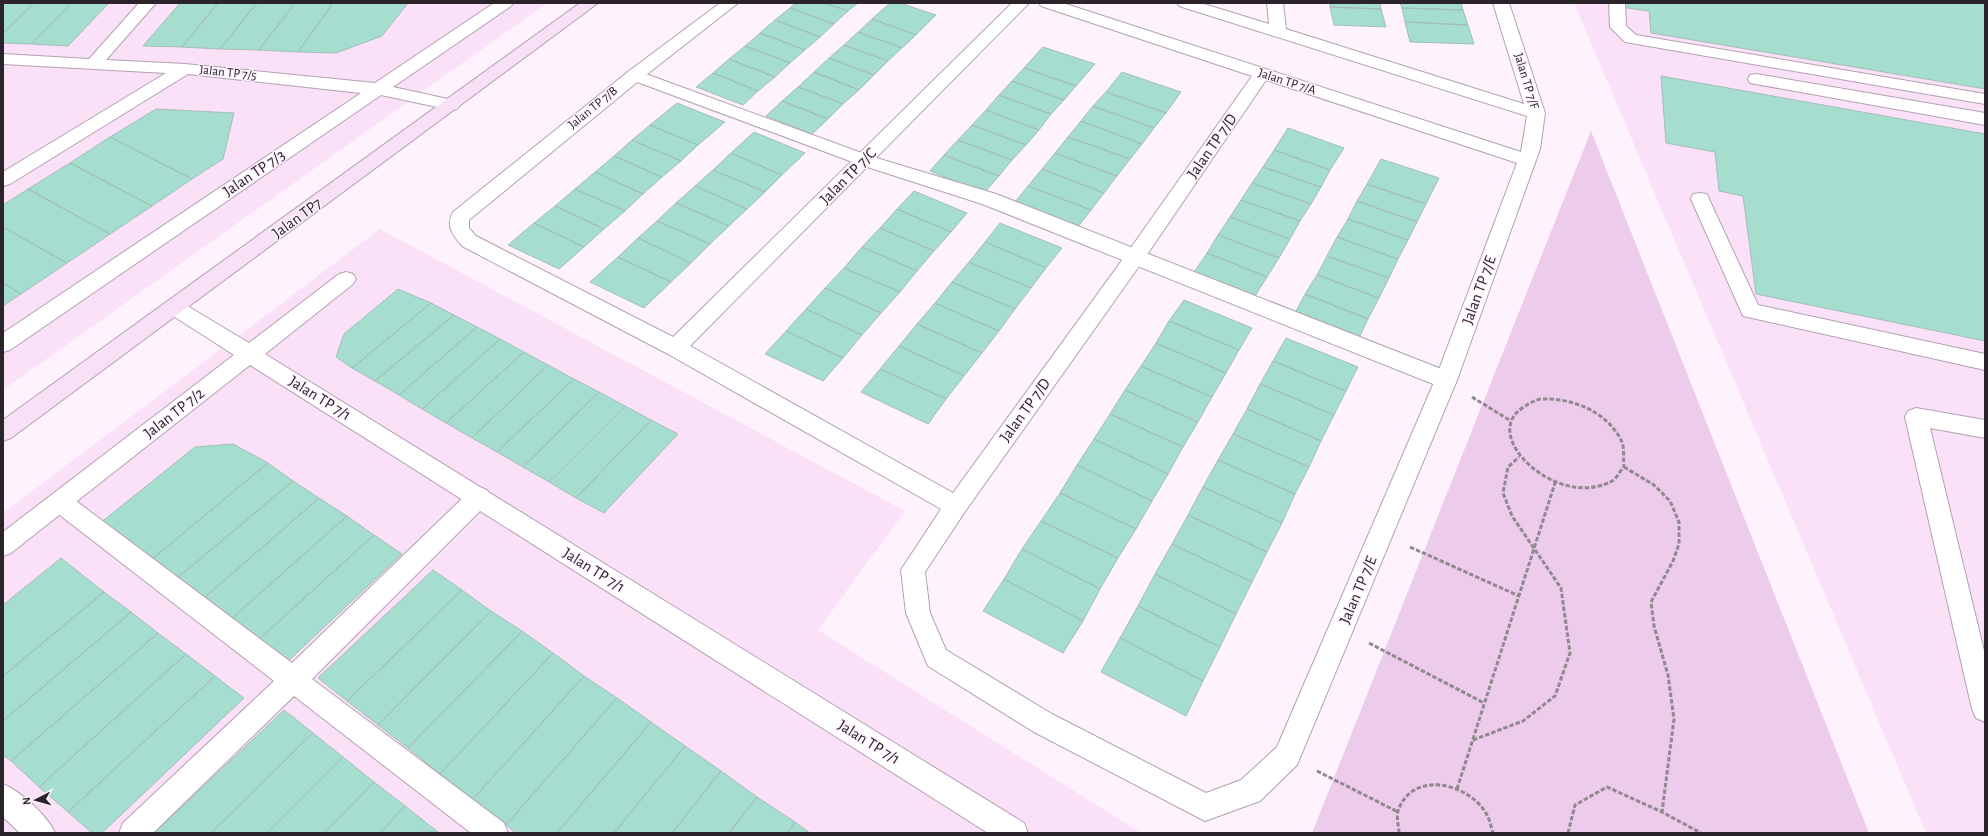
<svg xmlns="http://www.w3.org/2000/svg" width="1988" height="836" font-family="'Alegreya Sans',sans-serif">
  <rect width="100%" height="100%" fill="#fef3fd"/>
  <path fill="#fae1f8" d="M 3,3 L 547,3 L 3,390 Z
    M 1574,3 L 1985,3 L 1985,833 L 1926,833 Z
    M 380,229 L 905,511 L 818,630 L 1141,833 L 3,833 L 3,513 Z"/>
  <path fill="#edcbea" d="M 1591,131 L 1869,833 L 1312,833 Z"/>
  <path fill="#a5ddcf" stroke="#a4bfb8" d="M 3,3 L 34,3 L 3,33 Z
    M 34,3 L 72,3 L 31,44 L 3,43 L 3,33 Z
    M 72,3 L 109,3 L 68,46 L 31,44 Z
    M 180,3 L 218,3 L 182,47 L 143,46 Z
    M 218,3 L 257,3 L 220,49 L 182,47 Z
    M 257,3 L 295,3 L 259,50 L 220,49 Z
    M 295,3 L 333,3 L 298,52 L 259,50 Z
    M 333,3 L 408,3 L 382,36 L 336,53 L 298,52 Z
    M 796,3 L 824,3 L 848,11 L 834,24 L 790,8 Z
    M 824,3 L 858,3 L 848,11 Z
    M 890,3 L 900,3 L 936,15 L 916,35 L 872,19 Z
    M 1330,3 L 1380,3 L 1381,9 L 1330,7 Z
    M 1400,3 L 1461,3 L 1463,10 L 1402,8 Z
    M 1627,3 L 1985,3 L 1985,89 L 1651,33 L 1649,11 L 1627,8 Z
    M 1330,7 L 1381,9 L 1386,27 L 1334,25 Z
    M 790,8 L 834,24 L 820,37 L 775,20 Z
    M 1402,8 L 1463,10 L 1468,25 L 1405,22 Z
    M 872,19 L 916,35 L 902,48 L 858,32 Z
    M 775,20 L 820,37 L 805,50 L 760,33 Z
    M 1405,22 L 1468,25 L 1474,44 L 1410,42 Z
    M 858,32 L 902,48 L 888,61 L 844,45 Z
    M 760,33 L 805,50 L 790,63 L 745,46 Z
    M 844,45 L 888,61 L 874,75 L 829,58 Z
    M 745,46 L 790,63 L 775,77 L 729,59 Z
    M 1043,47 L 1095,64 L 1076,86 L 1024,68 Z
    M 829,58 L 874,75 L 859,90 L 814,72 Z
    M 729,59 L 775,77 L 758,91 L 713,73 Z
    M 1024,68 L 1076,86 L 1064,100 L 1012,81 Z
    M 814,72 L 859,90 L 843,104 L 798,87 Z
    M 1122,72 L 1181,92 L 1166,113 L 1106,92 Z
    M 713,73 L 758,91 L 743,105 L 696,87 Z
    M 1661,76 L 1985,134 L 1985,341 L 1756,294 L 1743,196 L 1719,191 L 1715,152 L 1666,143 Z
    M 1012,81 L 1064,100 L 1051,114 L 999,95 Z
    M 798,87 L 843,104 L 828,119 L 782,101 Z
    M 1106,92 L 1166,113 L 1154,128 L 1093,106 Z
    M 999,95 L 1051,114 L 1039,130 L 986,110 Z
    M 782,101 L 828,119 L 812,134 L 766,116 Z
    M 677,103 L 725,122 L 698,145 L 650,125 Z
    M 1093,106 L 1154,128 L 1142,144 L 1081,121 Z
    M 156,109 L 234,113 L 223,159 L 192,179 L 110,137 Z
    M 986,110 L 1039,130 L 1026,145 L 972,125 Z
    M 1081,121 L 1142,144 L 1130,159 L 1068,137 Z
    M 650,125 L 698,145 L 681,161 L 632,140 Z
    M 972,125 L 1026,145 L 1012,160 L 958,140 Z
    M 1288,128 L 1344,148 L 1330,170 L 1274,150 Z
    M 754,132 L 805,153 L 782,175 L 731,153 Z
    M 110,137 L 192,179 L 152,206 L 70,163 Z
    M 1068,137 L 1130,159 L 1117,176 L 1055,153 Z
    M 632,140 L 681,161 L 662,177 L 614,156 Z
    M 958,140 L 1012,160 L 999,176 L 944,155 Z
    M 1274,150 L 1330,170 L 1321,187 L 1263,167 Z
    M 731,153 L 782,175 L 765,192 L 713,170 Z
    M 1055,153 L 1117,176 L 1104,193 L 1042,169 Z
    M 944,155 L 999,176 L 984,193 L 930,171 Z
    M 614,156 L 662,177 L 643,194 L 595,172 Z
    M 1381,159 L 1439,178 L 1426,204 L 1367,184 Z
    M 70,163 L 152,206 L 110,234 L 28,189 Z
    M 1263,167 L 1321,187 L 1311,204 L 1252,183 Z
    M 1042,169 L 1104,193 L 1091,210 L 1028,186 Z
    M 713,170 L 765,192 L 747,209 L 695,186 Z
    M 595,172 L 643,194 L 625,211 L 575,189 Z
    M 1252,183 L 1311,204 L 1300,221 L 1241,200 Z
    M 1367,184 L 1426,204 L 1417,222 L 1357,201 Z
    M 695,186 L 747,209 L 729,226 L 676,203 Z
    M 1028,186 L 1091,210 L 1077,228 L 1014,203 Z
    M 28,189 L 110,234 L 67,263 L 3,227 L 3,205 Z
    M 575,189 L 625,211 L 604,229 L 555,206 Z
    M 914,191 L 967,213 L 951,232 L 897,209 Z
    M 1241,200 L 1300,221 L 1290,239 L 1230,217 Z
    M 1357,201 L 1417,222 L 1408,240 L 1348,219 Z
    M 676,203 L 729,226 L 710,244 L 657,221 Z
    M 555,206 L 604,229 L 584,247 L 534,223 Z
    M 897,209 L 951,232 L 934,251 L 880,228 Z
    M 1230,217 L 1290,239 L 1279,258 L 1218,235 Z
    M 1348,219 L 1408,240 L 1398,259 L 1337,237 Z
    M 657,221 L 710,244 L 691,263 L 638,238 Z
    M 534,223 L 584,247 L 559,269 L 508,245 Z
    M 1000,223 L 1062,248 L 1046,268 L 985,242 Z
    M 3,227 L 67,263 L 21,294 L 3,283 Z
    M 880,228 L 934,251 L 917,271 L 862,247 Z
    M 1218,235 L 1279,258 L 1267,277 L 1207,253 Z
    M 1337,237 L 1398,259 L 1389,278 L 1327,256 Z
    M 638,238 L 691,263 L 671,282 L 618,257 Z
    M 985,242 L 1046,268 L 1031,288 L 969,262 Z
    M 862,247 L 917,271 L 900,292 L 844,268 Z
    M 1207,253 L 1267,277 L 1255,296 L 1194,272 Z
    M 1327,256 L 1389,278 L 1379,298 L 1317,275 Z
    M 618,257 L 671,282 L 644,308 L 590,282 Z
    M 969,262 L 1031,288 L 1015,309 L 952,282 Z
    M 844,268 L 900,292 L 881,313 L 825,288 Z
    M 1317,275 L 1379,298 L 1368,319 L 1305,294 Z
    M 952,282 L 1015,309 L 999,331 L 935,303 Z
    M 3,283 L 21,294 L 3,306 Z
    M 825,288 L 881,313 L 862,335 L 806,309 Z
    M 398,289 L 431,303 L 352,368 L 336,357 L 344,334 Z
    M 1305,294 L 1368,319 L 1358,340 L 1294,315 Z
    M 1184,300 L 1252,328 L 1239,350 L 1169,321 Z
    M 431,303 L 454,315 L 375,381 L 352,368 Z
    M 935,303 L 999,331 L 982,353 L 917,324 Z
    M 806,309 L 862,335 L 843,358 L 786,331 Z
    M 454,315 L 477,327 L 399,395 L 375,381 Z
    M 1169,321 L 1239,350 L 1226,373 L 1156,343 Z
    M 917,324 L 982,353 L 964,376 L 899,346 Z
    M 477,327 L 500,339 L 422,409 L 399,395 Z
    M 786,331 L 843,358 L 823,381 L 765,354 Z
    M 1286,338 L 1358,367 L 1346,391 L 1273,361 Z
    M 500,339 L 524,352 L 446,423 L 422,409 Z
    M 1156,343 L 1226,373 L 1212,397 L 1141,366 Z
    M 899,346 L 964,376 L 946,399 L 880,369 Z
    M 524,352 L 548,365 L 472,438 L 446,423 Z
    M 1273,361 L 1346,391 L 1334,415 L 1260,384 Z
    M 548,365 L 574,379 L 497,452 L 472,438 Z
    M 1141,366 L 1212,397 L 1198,422 L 1125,390 Z
    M 880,369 L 946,399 L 928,424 L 861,392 Z
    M 574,379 L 599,392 L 523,467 L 497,452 Z
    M 1260,384 L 1334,415 L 1321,441 L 1247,409 Z
    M 1125,390 L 1198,422 L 1183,447 L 1110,414 Z
    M 599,392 L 625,406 L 549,482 L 523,467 Z
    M 625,406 L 651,420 L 576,498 L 549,482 Z
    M 1247,409 L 1321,441 L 1309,467 L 1233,434 Z
    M 1110,414 L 1183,447 L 1168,474 L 1094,439 Z
    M 651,420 L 678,434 L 604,513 L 576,498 Z
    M 1233,434 L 1309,467 L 1295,494 L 1218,460 Z
    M 1094,439 L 1168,474 L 1152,501 L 1077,465 Z
    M 233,444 L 268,463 L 151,560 L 99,524 L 195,447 Z
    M 1218,460 L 1295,494 L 1282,523 L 1203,487 Z
    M 268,463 L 293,481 L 176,579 L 151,560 Z
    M 1077,465 L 1152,501 L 1136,529 L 1060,493 Z
    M 293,481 L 319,498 L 203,599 L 176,579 Z
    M 1203,487 L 1282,523 L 1267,552 L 1188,515 Z
    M 1060,493 L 1136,529 L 1118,558 L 1041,521 Z
    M 319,498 L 347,516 L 230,620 L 203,599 Z
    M 1188,515 L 1267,552 L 1252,582 L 1172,544 Z
    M 347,516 L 374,535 L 257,641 L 230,620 Z
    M 1041,521 L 1118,558 L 1100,589 L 1022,549 Z
    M 374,535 L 402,554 L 286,663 L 257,641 Z
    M 1172,544 L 1252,582 L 1236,614 L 1155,574 Z
    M 1022,549 L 1100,589 L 1083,621 L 1004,579 Z
    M 61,558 L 104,592 L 3,676 L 3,605 Z
    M 433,570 L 462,590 L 347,701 L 318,678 Z
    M 1155,574 L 1236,614 L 1220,647 L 1138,606 Z
    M 1004,579 L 1083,621 L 1063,653 L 983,611 Z
    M 462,590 L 491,611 L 378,725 L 347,701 Z
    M 104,592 L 131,612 L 3,721 L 3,676 Z
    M 1138,606 L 1220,647 L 1203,681 L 1120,638 Z
    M 491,611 L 522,631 L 408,748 L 378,725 Z
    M 131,612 L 158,633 L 11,761 L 3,755 L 3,721 Z
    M 522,631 L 553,653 L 440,774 L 408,748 Z
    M 158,633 L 186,654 L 39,787 L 11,761 Z
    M 1120,638 L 1203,681 L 1186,716 L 1101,672 Z
    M 553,653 L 584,676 L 473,799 L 440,774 Z
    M 186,654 L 215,676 L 68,812 L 39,787 Z
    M 215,676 L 244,698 L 102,833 L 92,833 L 68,812 Z
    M 584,676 L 617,698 L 506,825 L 473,799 Z
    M 617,698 L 651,722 L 557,833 L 516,833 L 506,825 Z
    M 284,710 L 313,733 L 211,833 L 154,833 Z
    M 651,722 L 685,746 L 614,833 L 557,833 Z
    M 313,733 L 343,757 L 267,833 L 211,833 Z
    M 685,746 L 721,771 L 672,833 L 614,833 Z
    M 343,757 L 374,782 L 324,833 L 267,833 Z
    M 721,771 L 757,797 L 729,833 L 672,833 Z
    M 374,782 L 405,806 L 380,833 L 324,833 Z
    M 757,797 L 795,822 L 787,833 L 729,833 Z
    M 405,806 L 438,832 L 380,833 Z
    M 795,822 L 810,833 L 787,833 Z"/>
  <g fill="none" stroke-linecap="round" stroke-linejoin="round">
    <defs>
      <path id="lane" d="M 139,3 L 156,3 L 106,60 L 185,64 L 375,83 L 494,3 L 513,3 L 511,6 L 393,87 L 457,101 L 460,105 L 457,109 L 451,110 L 381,95 L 10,350 L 3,352 L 3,333 L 361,93 L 188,74 L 10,184 L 3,186 L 3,172 L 166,73 L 3,64 L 3,54 L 89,59 Z
        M 1609,3 L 1625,3 L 1626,26 L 1636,35 L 1985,94 L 1985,104 L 1625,42 L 1610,27 Z
        M 635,70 L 870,156 L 996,194 L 1454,374 L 1457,380 L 1454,386 L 1446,388 L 1438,386 L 982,204 L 858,164 L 629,79 L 627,75 L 629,71 Z
        M 1756,74 L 1985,113 L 1985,125 L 1750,83 L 1748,79 L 1750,75 Z
        M 1700,193 L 1707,194 L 1709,199 L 1758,305 L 1985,354 L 1985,370 L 1743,316 L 1691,199 L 1693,194 Z
        M 1916,408 L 1985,420 L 1985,438 L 1930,428 L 1985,655 L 1985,722 L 1976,718 L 1972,709 L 1905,417 L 1908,411 Z
        M 479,487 L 487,490 L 491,497 L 487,504 L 312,679 L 504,823 L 508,833 L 471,833 L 294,696 L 153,833 L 119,833 L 123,823 L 274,681 L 52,509 L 48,502 L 52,495 L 60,492 L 68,495 L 292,663 L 471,490 Z"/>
      <path id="street" d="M 720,3 L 738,3 L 641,79 L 469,220 L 469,228 L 476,236 L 673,337 L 1012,3 L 1029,3 L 690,346 L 953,493 L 1128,252 L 1252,76 L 1041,6 L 1039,3 L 1063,3 L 1521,152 L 1527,116 L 1179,6 L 1177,3 L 1201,3 L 1269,24 L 1267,3 L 1283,3 L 1286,29 L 1524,104 L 1493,3 L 1509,3 L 1545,113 L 1540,149 L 1457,380 L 1297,765 L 1260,801 L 1205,821 L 1034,732 L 928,666 L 906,613 L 901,570 L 941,509 L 668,354 L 462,246 C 453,235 445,226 453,212 L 629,71 ZM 1266,80 L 1517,163 L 1435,380 L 1277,747 L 1241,780 L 1206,793 L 1052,714 L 946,650 L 930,613 L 925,572 L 964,513 L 1142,262 Z
        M 346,272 L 353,274 L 356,279 L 353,284 L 265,354 L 1024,823 L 1028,833 L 988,833 L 250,365 L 11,553 L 3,556 L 3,532 L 234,355 L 167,312 L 164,307 L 167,302 L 174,299 L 181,302 L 249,343 L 339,274 Z
        M 3,784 C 20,791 48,816 55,833 L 20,833 L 3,817 Z"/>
      <path id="secondary" d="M 580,3 L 598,3 L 11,438 L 3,441 L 3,420 Z"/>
    </defs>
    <use href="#lane" stroke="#b3a1b1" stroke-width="2"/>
    <use href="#street" stroke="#b3a1b1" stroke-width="2"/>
    <use href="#secondary" stroke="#b3a1b1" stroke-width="2"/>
    <path stroke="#918890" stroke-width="3" stroke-dasharray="4.5 2" stroke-linecap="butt" d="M 1472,397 L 1511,421
      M 1543,399 C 1573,398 1607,412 1621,440 C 1625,447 1623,459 1624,467 C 1620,471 1617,478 1612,481 C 1557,511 1477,434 1524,407 C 1530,403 1536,399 1543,399 Z
      M 1624,467 L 1654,485 L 1670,501 L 1679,522 L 1679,544 L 1673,561 L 1651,602 L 1654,626 L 1668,675 L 1674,719 L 1662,812
      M 1410,547 L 1519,596
      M 1369,643 L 1484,703
      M 1473,740 L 1523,721 L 1555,696 L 1570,653 L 1561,588 L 1512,516 L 1503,493 L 1508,467 L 1519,457
      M 1317,771 L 1398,812
      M 1457,789 L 1555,483
      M 1399,833 C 1399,827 1396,817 1398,811 C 1412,769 1470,783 1487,815 C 1490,820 1491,827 1493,833
      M 1568,833 L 1575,805 L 1607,787 L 1662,812 L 1701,833"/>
    <use href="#lane" fill="#fff" fill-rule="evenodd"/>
    <use href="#street" fill="#fff" fill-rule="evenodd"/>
    <use href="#secondary" fill="#f8e0f6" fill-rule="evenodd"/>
  </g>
  <g text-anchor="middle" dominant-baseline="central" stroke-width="3" stroke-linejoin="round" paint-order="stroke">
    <g font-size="13" fill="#2b242b" stroke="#fef3fd">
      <text transform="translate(228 73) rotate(6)">Jalan TP 7/5</text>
      <text transform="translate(1526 81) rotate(73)">Jalan TP 7/F</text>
      <text transform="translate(1287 82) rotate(18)">Jalan TP 7/A</text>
      <text transform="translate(593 108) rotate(-39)">Jalan TP 7/B</text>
    </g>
    <g font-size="16" fill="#2b242b" stroke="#fef3fd">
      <text transform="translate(1212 146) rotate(-55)">Jalan TP 7/D</text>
      <text transform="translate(254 173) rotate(-34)">Jalan TP 7/3</text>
      <text transform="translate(848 176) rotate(-45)">Jalan TP 7/C</text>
      <text transform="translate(297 218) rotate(-36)">Jalan TP7</text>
      <text transform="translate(1479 290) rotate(-70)">Jalan TP 7/E</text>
      <text transform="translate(320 398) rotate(32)">Jalan TP 7/1</text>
      <text transform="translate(1025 410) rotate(-54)">Jalan TP 7/D</text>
      <text transform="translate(174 413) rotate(-38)">Jalan TP 7/2</text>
      <text transform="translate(594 570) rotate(32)">Jalan TP 7/1</text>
      <text transform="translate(1358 590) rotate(-67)">Jalan TP 7/E</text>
      <text transform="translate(869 742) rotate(32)">Jalan TP 7/1</text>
    </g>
  </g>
  <rect width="1988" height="836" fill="none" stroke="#2b242b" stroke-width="8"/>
  <g transform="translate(36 800) rotate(264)" stroke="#fef3fd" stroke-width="3" paint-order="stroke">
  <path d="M0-3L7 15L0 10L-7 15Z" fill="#2b242b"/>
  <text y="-6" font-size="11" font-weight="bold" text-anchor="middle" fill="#2b242b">N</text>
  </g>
</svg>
